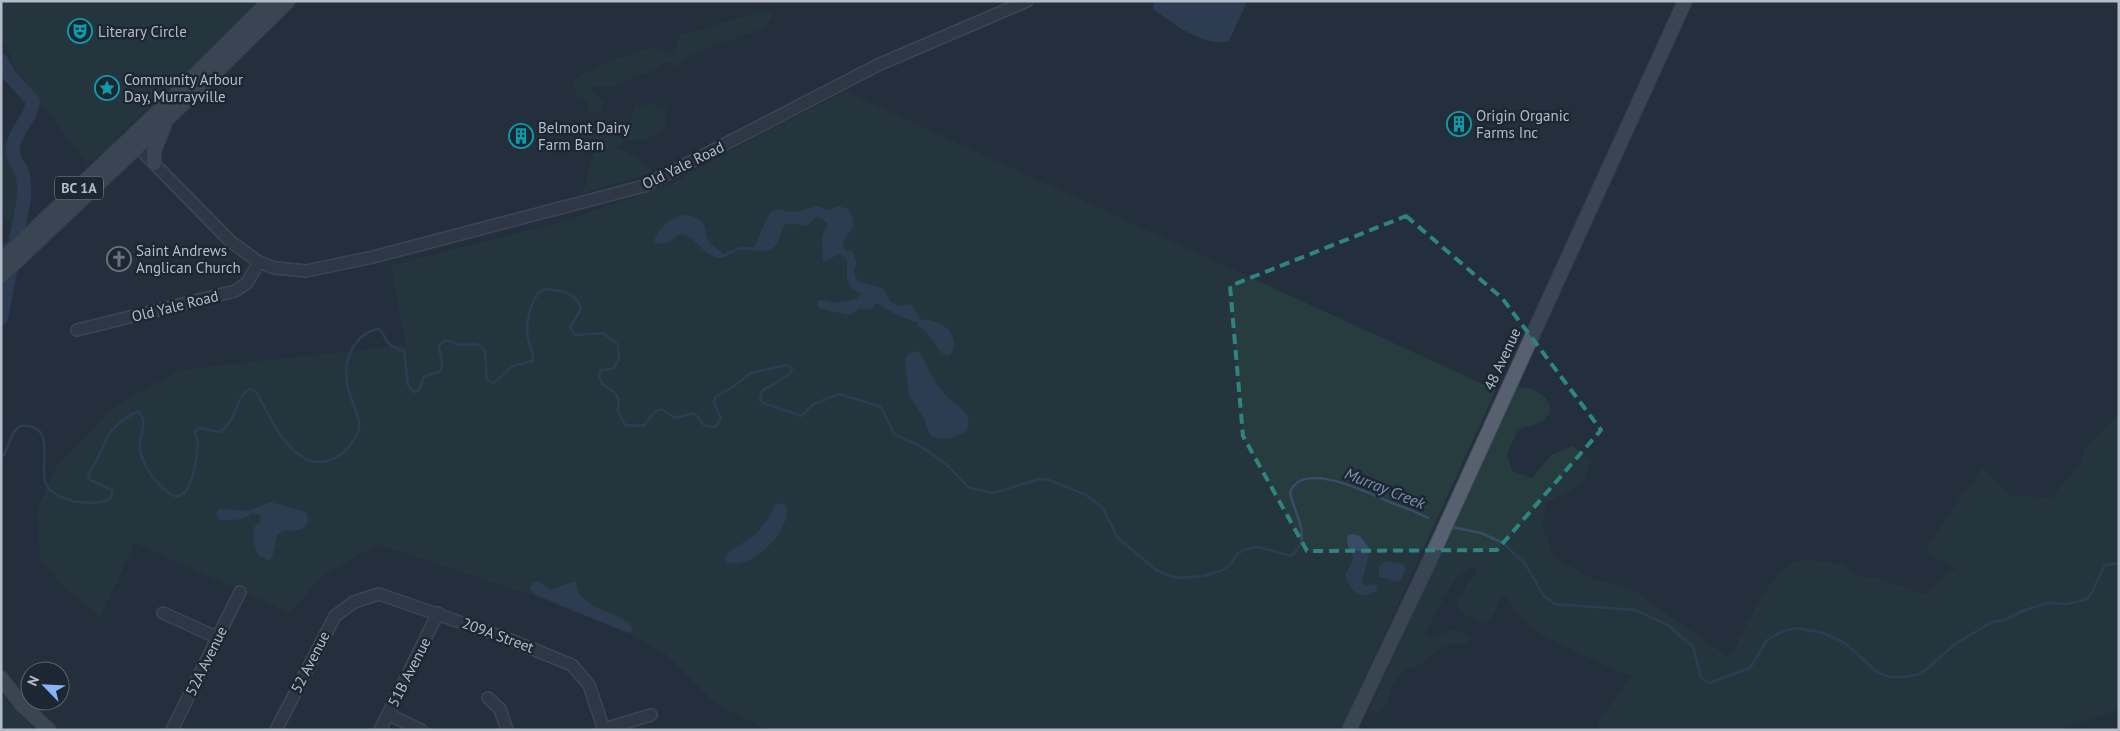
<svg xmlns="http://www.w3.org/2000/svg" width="2120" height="731" font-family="'PT Sans',sans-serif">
  <rect width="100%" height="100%" fill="#242f3e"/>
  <path fill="#263c3f" d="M 1,1 L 267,1 L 115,138 L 116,141 L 107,151 L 86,163 L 12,63 L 12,58 L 1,38 Z
    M 766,10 L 773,14 L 765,28 L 688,55 L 681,67 L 665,61 L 657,69 L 611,87 L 594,86 L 592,90 L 604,102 L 601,112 L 588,113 L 587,99 L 578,97 L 572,80 L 605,63 L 654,47 L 674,55 L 679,36 Z
    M 846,92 L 1496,390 L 1340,730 L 768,730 L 717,705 L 666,654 L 624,631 L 532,595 L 377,544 L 321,577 L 290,613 L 135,543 L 100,617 L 58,581 L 40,557 L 37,509 L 57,466 L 115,406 L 180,370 L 406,345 L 391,266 L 568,220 L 671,184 L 768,130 Z
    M 653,104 L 666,109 L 666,127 C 652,139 642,143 624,140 L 616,148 L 638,158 L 654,172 L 583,193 L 595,149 L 575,130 L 600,122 L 610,137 C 627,131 630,123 635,106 Z
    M 10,137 L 9,159 L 20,177 L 19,195 L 11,225 L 1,211 L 1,147 Z
    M 1517,386 C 1523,388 1531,388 1536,391 C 1563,406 1548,426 1522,427 L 1517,433 L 1507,453 L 1512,471 L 1532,478 L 1551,455 L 1572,446 L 1592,460 L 1583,484 L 1547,502 L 1542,526 L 1554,557 L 1593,579 L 1629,587 L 1730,658 C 1746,631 1770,561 1806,560 C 1819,560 1831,564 1844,563 L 1856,576 L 1876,578 L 1927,595 L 1940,578 L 1957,568 L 1928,554 L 1928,545 L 1982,468 L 2009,495 L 2051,498 L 2079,465 L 2087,446 L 2119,414 L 2119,709 L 2060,730 L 1600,730 L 1598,722 L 1633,675 L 1618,672 L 1546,637 L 1523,621 L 1504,593 L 1490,620 L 1482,624 L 1464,614 L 1457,604 L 1469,581 L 1477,574 L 1475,566 L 1457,575 L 1424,634 L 1430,638 L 1454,629 L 1465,633 L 1471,639 L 1465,644 C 1435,640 1428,668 1404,670 L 1392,685 L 1386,704 L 1378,712 L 1369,711 Z
    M 1,695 L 34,730 L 1,730 Z"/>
  <path fill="#394c67" d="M 1154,1 L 1247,1 L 1229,41 C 1201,47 1175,24 1153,9 Z
    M 817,206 L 828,210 L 838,206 L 848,209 L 852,215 L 854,226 L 842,243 L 845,250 L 853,252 L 857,265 L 854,268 L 855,277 L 860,282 L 883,288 L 890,302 L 900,306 L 911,304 L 921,320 C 940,317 962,335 951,354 L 947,356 C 934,350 934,334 918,326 L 918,323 L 897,315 L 877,303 L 871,310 L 860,308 L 850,315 L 825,310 L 818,307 L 817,302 L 820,300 L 835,303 L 856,299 L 861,293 L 853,289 L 847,280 L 847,258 L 838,254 L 827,261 L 823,261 L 822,236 L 828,224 L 821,218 L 816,217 C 802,233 801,221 786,224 C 779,230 782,241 774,247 C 764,255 751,248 740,250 C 731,251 724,261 715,257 C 702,253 696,239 684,234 L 677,235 C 670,243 664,246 654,242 C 657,228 673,216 687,215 L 700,220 L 704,225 L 708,241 L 723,254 L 740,247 L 755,247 C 757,241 768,214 771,212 C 777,208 781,210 786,211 C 798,213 806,209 817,206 Z
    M 914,351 L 920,353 C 927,365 933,380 942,391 C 952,405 975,410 967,431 C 956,436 941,444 930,435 L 923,416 L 909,395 L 905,360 L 908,354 Z
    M 270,502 L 304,511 L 307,514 L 308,523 L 300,530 L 284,531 L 277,535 L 272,558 L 269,561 L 258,555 C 255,545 249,534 257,523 L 260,524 L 261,516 L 252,513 C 243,521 232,520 220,520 L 216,514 L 219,509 L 249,511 Z
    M 779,503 L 786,506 C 793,529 751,572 727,562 L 725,559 L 727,554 L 757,533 L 771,514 L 774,505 Z
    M 1354,534 L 1360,536 L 1370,549 L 1362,582 L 1364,586 L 1374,584 L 1377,586 L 1376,591 C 1359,602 1349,590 1345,574 C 1361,551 1347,555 1347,538 L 1348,535 Z
    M 1385,561 L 1403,564 L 1406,569 L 1399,582 L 1379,577 L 1379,567 Z
    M 538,581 L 550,590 L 575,581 C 577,585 577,591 580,595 C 594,611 617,612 632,626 L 632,631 L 628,633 L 534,594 L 530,587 L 533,583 Z"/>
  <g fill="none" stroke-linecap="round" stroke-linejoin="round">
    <path stroke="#394c67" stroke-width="2.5" d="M 1,248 L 14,239
      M 1,456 L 4,455 L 13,433 L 20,426 C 59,423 38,465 46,484 C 51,494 63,498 72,501 C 84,503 95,504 107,501 L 112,496 L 112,490 L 90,480 L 88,475 C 98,460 101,451 108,436 C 112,428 131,412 139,412 C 149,423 138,436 140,449 C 142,462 151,477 161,486 C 165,490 170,496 177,496 C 193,496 196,457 198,446 C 199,440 194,437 195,431 L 199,428 L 220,432 C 236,422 235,397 250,389 L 256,392 C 272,419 296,480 337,457 C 346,452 357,439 359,428 C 360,420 357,413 354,406 C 345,384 341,361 357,342 C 363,334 369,330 379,329 C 384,333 383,335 386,340 C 389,347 398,348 404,351 L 408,385 L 414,392 L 419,390 L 424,377 C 429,374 431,374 436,373 C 448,370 439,354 439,346 L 445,340 L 460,345 L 476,344 L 482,347 L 485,353 L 487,380 L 494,383 L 512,366 L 533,361 C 534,352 529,346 528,338 C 525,324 531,294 545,289 C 561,291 577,292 581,309 L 570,327 L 575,335 L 603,333 L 618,345 L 619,359 L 614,368 L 600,371 L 599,377 C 605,395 622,384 618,412 L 625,425 L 643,426 L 655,412 L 661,409 L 676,418 L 694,413 L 705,426 L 715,427 L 721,419 L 714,403 L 715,397 L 731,388 L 751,373 L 787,365 L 792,368 L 790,374 L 762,391 L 760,400 L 763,403 L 801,416 L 814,404 L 839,394 L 881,407 L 894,434 L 922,447 L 947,465 L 969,488 L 994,493 L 1039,479 L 1049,480 L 1086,495 L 1103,508 L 1117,537 L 1156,570 L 1170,576 L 1180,578 L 1204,576 L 1221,571 L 1230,565 L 1237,554 L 1246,549 L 1258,547 L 1291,556 C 1314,537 1294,515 1290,492 C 1304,459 1370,494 1392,503 C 1405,508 1417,512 1428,518
      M 1452,527 L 1481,533 L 1503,543 L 1526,565 L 1543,595 L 1555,604 L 1636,610 L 1669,626 L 1693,647 L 1701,678 L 1709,683 L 1750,668 L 1767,640 L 1781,632 L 1797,628 L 1823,633 L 1845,643 L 1877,672 L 1889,677 L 1904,677 L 1921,674 L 1955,644 L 1992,622 L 2004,620 L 2025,610 L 2047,603 L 2066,604 L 2085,600 L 2091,594 L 2105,565 L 2119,563"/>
    <path stroke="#394c67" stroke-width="14" d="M 1,60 L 9,75 L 33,101 C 31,120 14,130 13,148 C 12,158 17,162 21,170 C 25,178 24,189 24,198 L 1,318"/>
    <defs>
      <path id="minor" d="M 132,141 L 231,242 L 259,262 L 275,268 L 306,271 L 373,257 L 644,186 L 878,65 L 1027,1
        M 77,330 L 235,291 L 247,283 L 259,262
        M 163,613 L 218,638
        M 488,698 L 500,709 L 507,730
        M 388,714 L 421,730
        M 604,729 L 651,715
        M 172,730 L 240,592
        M 276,730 L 335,616 L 354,602 L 379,594 L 503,637 L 572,665 L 589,685 L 604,730
        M 380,730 L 438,613"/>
      <path id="major" d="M 154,163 L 154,151 L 164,126
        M 1,261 L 170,100 L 269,1
        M 1,276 L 204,84 L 288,1
        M 1,678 L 22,705 L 49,730
        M 1349,730 L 1429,562 L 1685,1"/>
    </defs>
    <use href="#minor" stroke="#565f6c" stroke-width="14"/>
    <use href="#major" stroke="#414a57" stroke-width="16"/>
    <use href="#minor" stroke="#38414e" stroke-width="11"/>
    <use href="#major" stroke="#56606e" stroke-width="14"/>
  </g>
  <path d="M0 0H2120V731H0ZM 1406,216 L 1502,298 L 1601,430 L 1497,550 L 1307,551 L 1243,436 L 1230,286 Z" fill="#242f3e" fill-opacity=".55" fill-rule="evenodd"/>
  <path fill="none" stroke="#308480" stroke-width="4" stroke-dasharray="10 6" stroke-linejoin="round" d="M 1406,216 L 1502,298 L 1601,430 L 1497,550 L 1307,551 L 1243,436 L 1230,286 Z"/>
  <defs>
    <symbol id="theatre-ring" viewBox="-11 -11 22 22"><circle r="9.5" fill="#1d2633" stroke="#0f9aa8" stroke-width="1.5"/><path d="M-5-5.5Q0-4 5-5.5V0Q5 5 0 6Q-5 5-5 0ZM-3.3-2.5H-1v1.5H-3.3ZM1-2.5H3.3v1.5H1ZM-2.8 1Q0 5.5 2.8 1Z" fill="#0f9aa8"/></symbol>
    <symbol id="sight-ring" viewBox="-11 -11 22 22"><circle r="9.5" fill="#1d2633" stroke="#0f9aa8" stroke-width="1.5"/><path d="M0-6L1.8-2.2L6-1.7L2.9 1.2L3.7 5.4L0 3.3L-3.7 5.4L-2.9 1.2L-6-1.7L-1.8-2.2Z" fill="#0f9aa8"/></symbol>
    <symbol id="building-ring" viewBox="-11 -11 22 22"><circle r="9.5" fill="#1d2633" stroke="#0f9aa8" stroke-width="1.5"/><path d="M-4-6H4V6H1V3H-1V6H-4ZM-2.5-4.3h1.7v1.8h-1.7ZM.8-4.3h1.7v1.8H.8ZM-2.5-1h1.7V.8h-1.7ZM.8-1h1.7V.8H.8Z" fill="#0f9aa8"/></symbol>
    <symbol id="church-ring" viewBox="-11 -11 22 22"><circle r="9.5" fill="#1d2633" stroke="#6b7280" stroke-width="1.5"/><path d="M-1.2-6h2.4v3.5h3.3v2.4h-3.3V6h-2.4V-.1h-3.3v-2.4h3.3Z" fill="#6b7280"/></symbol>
  </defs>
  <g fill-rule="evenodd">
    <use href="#theatre-ring" x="66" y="17" width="28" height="28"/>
    <use href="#sight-ring" x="93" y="74" width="28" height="28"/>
    <use href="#building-ring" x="1445" y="110" width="28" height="28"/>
    <use href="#building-ring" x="507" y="122" width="28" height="28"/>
    <use href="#church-ring" x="105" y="245" width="28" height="28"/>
  </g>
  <g text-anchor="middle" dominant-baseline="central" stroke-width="5" stroke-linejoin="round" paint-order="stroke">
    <rect fill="#1d2633" stroke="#878f9c" stroke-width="1" x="55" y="176.5" width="48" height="23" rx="4"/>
    <g font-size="14" font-weight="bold" fill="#b4bcc9">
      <text x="79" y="188">BC 1A</text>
    </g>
    <g font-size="15" fill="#b4bcc9" stroke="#1d2633" text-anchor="start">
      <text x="98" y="31">Literary Circle</text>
      <text x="124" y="79">Community Arbour<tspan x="124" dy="17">Day, Murrayville</tspan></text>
      <text x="1476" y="115">Origin Organic<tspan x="1476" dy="17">Farms Inc</tspan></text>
      <text x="538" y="127">Belmont Dairy<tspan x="538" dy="17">Farm Barn</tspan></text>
      <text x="136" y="250">Saint Andrews<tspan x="136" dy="17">Anglican Church</tspan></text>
    </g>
    <g font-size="15" fill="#b4bcc9" stroke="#1d2633">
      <text transform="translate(683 165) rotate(-26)">Old Yale Road</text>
      <text transform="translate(175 306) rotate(-14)">Old Yale Road</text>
      <text transform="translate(1502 359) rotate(-65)">48 Avenue</text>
      <text transform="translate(498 635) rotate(20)">209A Street</text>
      <text transform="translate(206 661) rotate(-64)">52A Avenue</text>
      <text transform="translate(310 662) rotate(-63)">52 Avenue</text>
      <text transform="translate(409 672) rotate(-63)">51B Avenue</text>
    </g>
    <g font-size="16" font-style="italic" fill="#7c92b1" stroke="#1d2633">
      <text transform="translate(1385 488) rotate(22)">Murray Creek</text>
    </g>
  </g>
  <rect width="2120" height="731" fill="none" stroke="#b4bcc9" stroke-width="5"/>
  <g transform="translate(45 686) rotate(294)"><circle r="24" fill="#1d2633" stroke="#59626f"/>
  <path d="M0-4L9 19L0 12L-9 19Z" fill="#8ab4f8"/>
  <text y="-8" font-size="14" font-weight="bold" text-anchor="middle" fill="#b4bcc9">N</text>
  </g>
</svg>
